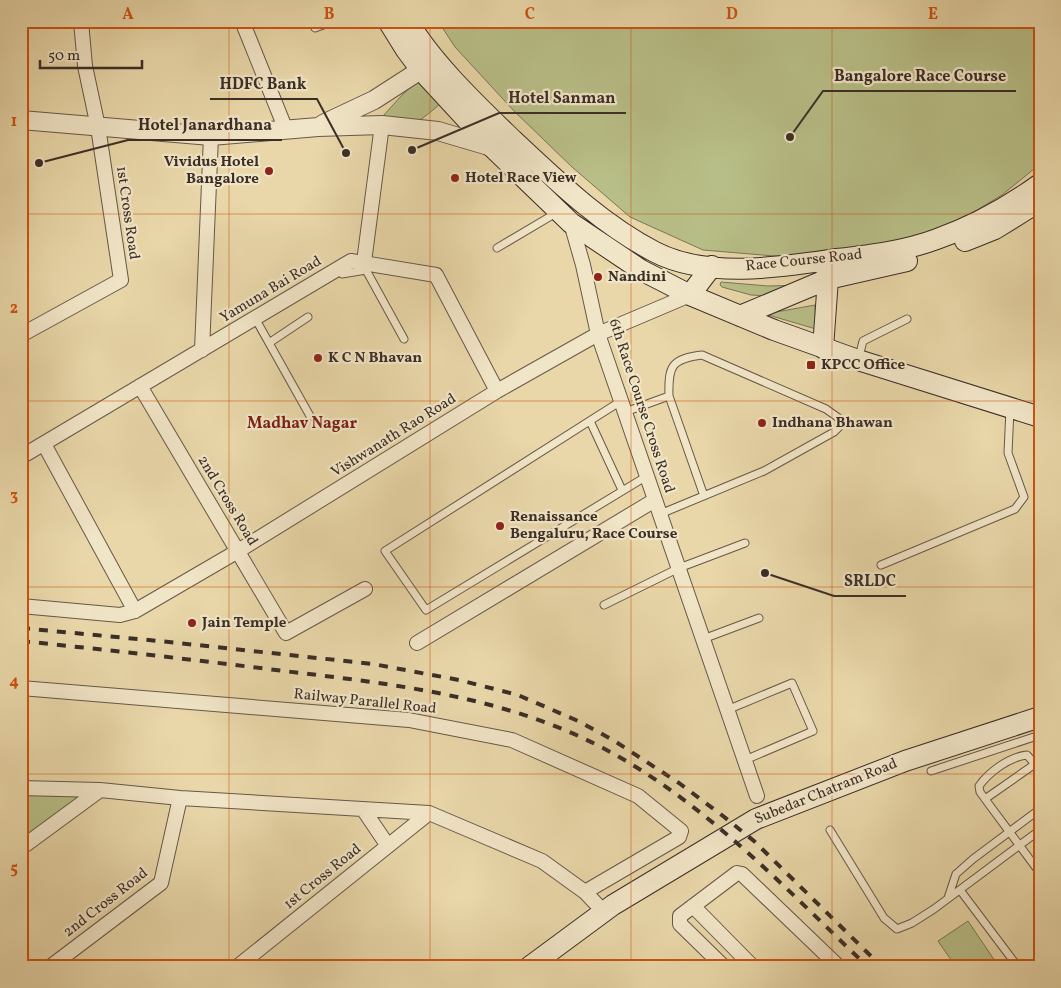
<svg xmlns="http://www.w3.org/2000/svg" width="1061" height="988" font-family="Vollkorn,serif">
  <rect width="100%" height="100%" fill="#e9d7a9"/>
  <filter id="stains"><feTurbulence type="fractalNoise" baseFrequency=".004" numOctaves="4"/><feColorMatrix values="0 0 0 0 .2 0 0 0 0 .09 0 0 0 0 .02 0 0 0 .5 -.17"/></filter>
  <radialGradient id="worn" r=".72"><stop offset=".6" stop-color="#630" stop-opacity="0"/><stop offset="1" stop-color="#630" stop-opacity=".3"/></radialGradient>
  <path fill="#b8be87" stroke="#7a7657" d="M 438,21 L 1040,21 L 1040,164 L 1002,195 L 947,228 L 864,253 L 786,257 L 703,250 L 630,217 L 572,167 L 514,111 L 455,47 Z
    M 421,79 L 441,103 C 417,124 414,128 383,116 L 403,94 Z
    M 721,282 L 768,286 L 805,285 L 770,296 L 751,295 L 722,287 L 720,285 Z
    M 815,305 L 816,329 L 765,314 Z
    M 21,794 L 83,797 L 21,840 Z
    M 968,921 L 999,967 L 956,967 L 938,941 Z"/>
  <g fill="none" stroke-linecap="round" stroke-linejoin="round">
    <defs>
      <path id="service" d="M 315,28 L 334,21
        M 497,248 L 556,213
        M 339,268 L 342,274 L 366,270 L 404,339
        M 255,318 L 310,416
        M 269,343 L 308,317
        M 859,357 L 863,341 L 907,319
        M 669,396 L 704,496
        M 621,401 L 385,551 L 426,610 L 647,476
        M 625,412 L 669,396 C 668,365 672,359 702,355 L 826,409 L 840,419 L 839,427 L 834,432 L 764,471 L 660,514
        M 590,421 L 622,490
        M 881,565 L 1015,509 L 1024,497 L 1008,453 L 1010,409
        M 604,605 L 679,568 L 745,543
        M 703,639 L 759,618
        M 727,710 L 792,683 L 813,731 L 745,760
        M 1040,770 L 1027,755 C 1009,757 989,772 979,786 L 980,792 L 985,799 L 1040,873
        M 931,771 L 1040,735
        M 985,799 L 1035,764
        M 830,830 L 884,918 L 897,929 L 912,923 L 934,909 L 1040,830
        M 960,890 L 1018,967
        M 948,898 L 956,874 L 973,859 L 1040,809"/>
      <path id="minor" d="M 242,21 L 286,130
        M 571,223 L 583,265 L 598,334 L 757,796
        M 364,262 L 382,125
        M 21,335 L 121,280 L 98,127 L 85,66 L 81,21
        M 202,350 L 211,136
        M 140,386 L 286,633 L 365,589
        M 44,444 L 135,611
        M 21,457 L 351,261 L 436,275 L 497,391
        M 21,606 L 120,615 L 135,611 L 238,551 L 497,391 L 598,334 L 690,295
        M 417,643 L 655,500
        M 21,688 L 409,720 L 512,740 L 638,796 L 681,831 L 679,837 L 585,892
        M 21,788 L 100,790 L 180,798 L 429,813 L 542,861 L 585,892 L 604,912
        M 363,809 L 388,846
        M 21,848 L 100,790
        M 693,906 L 753,967
        M 50,967 L 161,883 L 180,798
        M 237,967 L 429,813
        M 724,967 L 680,924 L 680,916 L 737,873 L 742,874 L 839,967"/>
      <path id="tertiary" d="M 21,120 L 211,136 L 318,127 L 382,125 L 438,131 L 492,147
        M 323,124 L 374,100 L 433,62"/>
      <path id="secondary" d="M 388,21 L 406,50 L 421,70 L 492,147 L 571,223 L 641,270 L 690,295 L 774,330 L 858,360 L 1040,417
        M 408,21 C 431,62 479,107 513,140 C 557,181 601,224 655,252 C 707,279 782,267 837,259 C 871,255 905,251 937,239 C 974,226 1008,207 1040,184
        M 965,241 L 995,229 L 1032,206
        M 690,295 L 712,266
        M 740,316 L 828,279 L 907,261
        M 823,348 L 828,279 L 826,268
        M 529,967 L 613,905 L 756,819 L 905,761 L 1040,717"/>
    </defs>
    <use href="#service" stroke="#665848" stroke-width="9"/>
    <use href="#minor" stroke="#665848" stroke-width="16"/>
    <use href="#tertiary" stroke="#665848" stroke-width="20"/>
    <use href="#secondary" stroke="#3b2e27" stroke-width="22"/>
    <use href="#service" stroke="#f1e5c7" stroke-width="7"/>
    <use href="#minor" stroke="#f1e5c7" stroke-width="14"/>
    <use href="#tertiary" stroke="#f1e5c7" stroke-width="18"/>
    <use href="#secondary" stroke="#f1e5c7" stroke-width="20"/>
    <path stroke="#3b2e27" stroke-width="4" stroke-dasharray="9 9" stroke-linecap="butt" d="M 21,628 L 169,642 L 373,664 L 459,680 L 518,695 L 578,721 L 613,740 L 679,783 L 723,816 L 754,841 L 882,967
      M 21,641 C 109,650 196,660 284,671 C 393,684 504,696 603,748 C 705,802 785,888 868,967"/>
  </g>
  <path fill="none" stroke="#ce5310" stroke-width="1" stroke-opacity="0.55" d="M 229,21 L 229,967M 430,21 L 430,967M 631,21 L 631,967M 832,21 L 832,967M 21,214 L 1040,214M 21,401 L 1040,401M 21,587 L 1040,587M 21,774 L 1040,774"/>
  <g fill="#8f2418" stroke="#f1e5c7" stroke-width="2">
    <circle cx="269" cy="171" r="5"/>
    <circle cx="455" cy="178" r="5"/>
    <circle cx="598" cy="277" r="5"/>
    <circle cx="318" cy="358" r="5"/>
    <rect x="806" y="360" width="10" height="10" rx="2.5"/>
    <circle cx="762" cy="423" r="5"/>
    <circle cx="500" cy="526" r="5"/>
    <circle cx="192" cy="623" r="5"/>
  </g>
  <g text-anchor="middle" dominant-baseline="central" stroke-width="4.5" stroke-linejoin="round" paint-order="stroke">
    <g font-size="15" font-weight="bold" fill="#3b2e27" stroke="#f1e5c7" text-anchor="start">
      <text x="259" y="162" text-anchor="end">Vividus Hotel<tspan x="259" dy="17">Bangalore</tspan></text>
      <text x="465" y="178">Hotel Race View</text>
      <text x="608" y="277">Nandini</text>
      <text x="328" y="358">K C N Bhavan</text>
      <text x="821" y="365">KPCC Office</text>
      <text x="772" y="423">Indhana Bhawan</text>
      <text x="510" y="517">Renaissance<tspan x="510" dy="17">Bengaluru, Race Course</tspan></text>
      <text x="202" y="623">Jain Temple</text>
    </g>
    <g font-size="15" fill="#3b2e27" stroke="#f1e5c7">
      <text transform="translate(127 213) rotate(82)">1st Cross Road</text>
      <text transform="translate(804 261) rotate(-6)">Race Course Road</text>
      <text transform="translate(271 290) rotate(-31)">Yamuna Bai Road</text>
      <text transform="translate(641 406) rotate(72)">6th Race Course Cross Road</text>
      <text transform="translate(394 436) rotate(-32)">Vishwanath Rao Road</text>
      <text transform="translate(227 501) rotate(59)">2nd Cross Road</text>
      <text transform="translate(365 702) rotate(6)">Railway Parallel Road</text>
      <text transform="translate(826 792) rotate(-22)">Subedar Chatram Road</text>
      <text transform="translate(323 877) rotate(-39)">1st Cross Road</text>
      <text transform="translate(106 903) rotate(-38)">2nd Cross Road</text>
    </g>
    <g font-size="16" font-weight="bold" fill="#7a1f14" stroke="#f1e5c7">
      <text x="302" y="424">Madhav Nagar</text>
    </g>
  </g>
  <path fill="none" stroke="#3b2e27" stroke-width="2" d="M790 137L823 91H1016M346 153L317 99H210M412 150L499 113H626M39 163L128 140H282M765 573L834 596H906"/>
  <g fill="#3b2e27" stroke="#f1e5c7" stroke-width="2">
    <circle cx="790" cy="137" r="5"/>
    <circle cx="346" cy="153" r="5"/>
    <circle cx="412" cy="150" r="5"/>
    <circle cx="39" cy="163" r="5"/>
    <circle cx="765" cy="573" r="5"/>
  </g>
  <g font-size="16" text-anchor="middle" font-weight="bold" fill="#3b2e27" stroke="#f1e5c7" stroke-width="4.5" stroke-linejoin="round" paint-order="stroke">
    <text x="920" y="81">Bangalore Race Course</text>
    <text x="263" y="89">HDFC Bank</text>
    <text x="562" y="103">Hotel Sanman</text>
    <text x="205" y="130">Hotel Janardhana</text>
    <text x="870" y="586">SRLDC</text>
  </g>
  <rect width="1061" height="988" fill="none" stroke="#e9d7a9" stroke-width="55"/>
  <path d="M40 60v8h102v-8" fill="none" stroke="#3b2e27" stroke-width="2.5"/>
  <text x="48" y="60" font-size="15" fill="#3b2e27" stroke="#f1e5c7" stroke-width="4" paint-order="stroke">50 m</text>
  <rect x="28" y="28" width="1006" height="932" fill="none" stroke="#ce5310" stroke-width="2"/>
  <g font-size="16" text-anchor="middle" font-weight="bold" fill="#ce5310">
    <text x="128" y="19">A</text>
    <text x="329" y="19">B</text>
    <text x="530" y="19">C</text>
    <text x="732" y="19">D</text>
    <text x="933" y="19">E</text>
    <text x="14" y="126">1</text>
    <text x="14" y="313">2</text>
    <text x="14" y="500">3</text>
    <text x="14" y="686">4</text>
    <text x="14" y="873">5</text>
  </g>
  <rect width="100%" height="100%" filter="url(#stains)"/>
  <rect width="100%" height="100%" fill="url(#worn)"/>
</svg>
